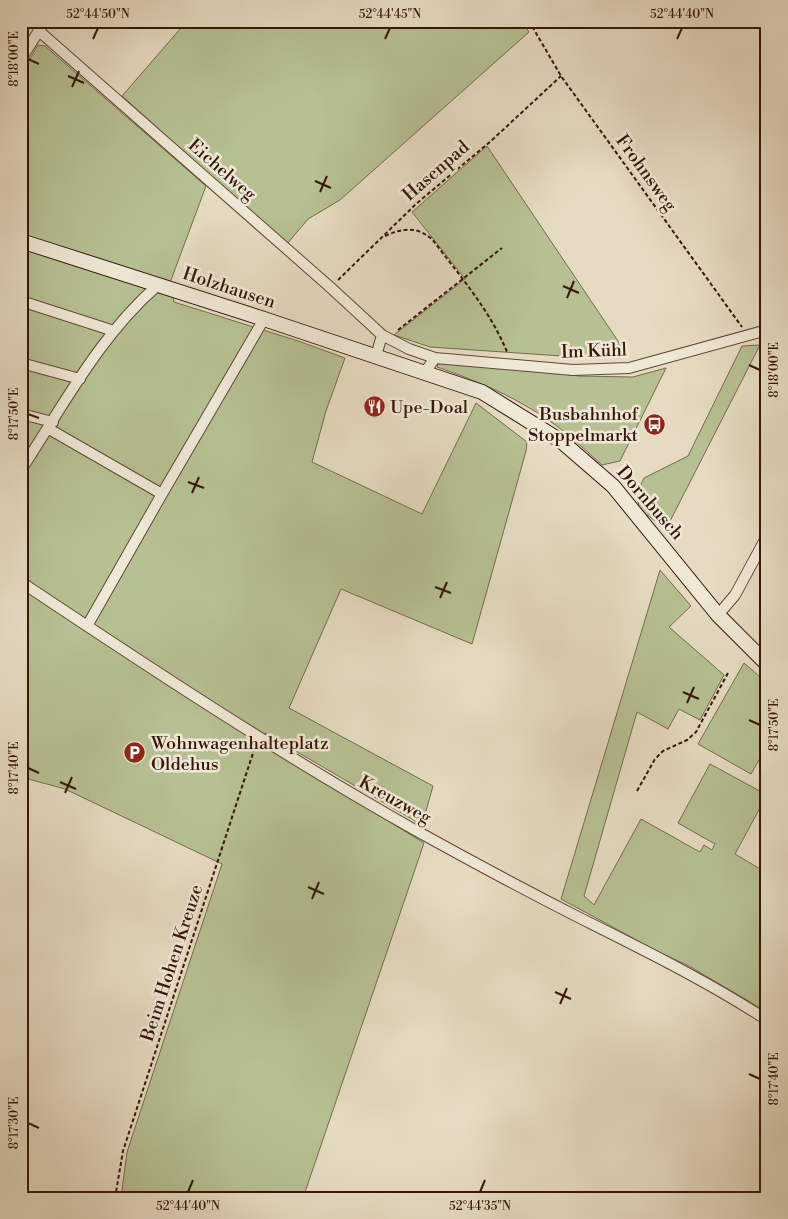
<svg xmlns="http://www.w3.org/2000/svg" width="788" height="1219" font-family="'Libre Bodoni',serif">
  <rect width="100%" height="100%" fill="#e6dbc2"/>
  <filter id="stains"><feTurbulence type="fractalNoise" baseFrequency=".004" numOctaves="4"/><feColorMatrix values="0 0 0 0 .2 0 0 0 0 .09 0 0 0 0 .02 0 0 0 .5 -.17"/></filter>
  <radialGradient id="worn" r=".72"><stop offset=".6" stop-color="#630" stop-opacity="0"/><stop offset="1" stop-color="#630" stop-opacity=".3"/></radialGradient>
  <path fill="#b6c092" stroke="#766a4d" d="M 187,21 L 522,21 L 529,32 L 340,200 L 308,219 L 287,244 L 122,96 Z
    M 38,45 L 45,46 L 206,186 L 171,280 L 174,302 L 298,341 L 345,358 L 326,411 L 312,462 L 422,514 L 476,403 L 527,442 L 526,451 L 472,644 L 341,589 L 289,708 L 433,786 L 422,825 L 265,733 L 262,743 L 424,843 L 303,1198 L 121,1198 L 127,1152 L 222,864 L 65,789 L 21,777 L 21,74 Z
    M 487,146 L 626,353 L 591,358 L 430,347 L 394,335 L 465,279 L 412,212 Z
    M 760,345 L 666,529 L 639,509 L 637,492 L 644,478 L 688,456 L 742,346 Z
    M 439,361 L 579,376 L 633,377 L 666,368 L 620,461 L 602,465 C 578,443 554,421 526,406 C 497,389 468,378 437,367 Z
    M 660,570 L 691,606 L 669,627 L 724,675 L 700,720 L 679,709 L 668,729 L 637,712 L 584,896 L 594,905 L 641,819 L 700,852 L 704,845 L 712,850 L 715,844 L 678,823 L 710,764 L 767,795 L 735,854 L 767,873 L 767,1012 L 689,966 L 655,950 L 561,899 Z
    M 744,663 L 767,683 L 767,746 L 751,774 L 698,744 Z"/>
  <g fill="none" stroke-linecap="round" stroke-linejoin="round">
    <defs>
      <path id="lane" d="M 21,39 L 30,43"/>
      <path id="street" d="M 39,31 L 330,287 L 382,335 L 376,356
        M 21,59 L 45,21
        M 21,301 L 114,331
        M 382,335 L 409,349 L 435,358
        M 21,363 L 80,379
        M 425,372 L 435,358 L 573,370 L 629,368 L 767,330
        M 21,414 L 53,422
        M 49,429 L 162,494
        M 21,470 C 63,406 100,335 158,285
        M 21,582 C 150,668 280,754 415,830 C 469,860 525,890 580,918 C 644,950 707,981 767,1020
        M 718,615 L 735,595 L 767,536
        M 87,626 L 162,494 L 264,319"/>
      <path id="secondary" d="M 21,241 L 264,319 L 482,392 L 561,441 L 613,486 L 718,615 L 767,664"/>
    </defs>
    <use href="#lane" stroke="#634636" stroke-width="7"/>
    <use href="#street" stroke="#634636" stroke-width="12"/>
    <use href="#secondary" stroke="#371508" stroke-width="16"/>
    <path stroke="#371508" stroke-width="2" stroke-dasharray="4 2.5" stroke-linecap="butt" d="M 28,21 L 31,25
      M 529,21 L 561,76 L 742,327
      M 385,236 C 403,228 416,226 432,239 C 459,275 490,310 507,352
      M 338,280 L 416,204 L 491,141 L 561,76
      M 398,330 L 502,248
      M 637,791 L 655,759 L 663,751 L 687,740 L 696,732 L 728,673
      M 115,1198 L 123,1151 L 255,747"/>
    <use href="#lane" stroke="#efe8d7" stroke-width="5"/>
    <use href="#street" stroke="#efe8d7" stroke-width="10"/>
    <use href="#secondary" stroke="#efe8d7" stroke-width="14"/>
  </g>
  <path fill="none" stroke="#371508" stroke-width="2" d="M 93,39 L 98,28M 385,39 L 390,28M 677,39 L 682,28M 28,59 L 39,64M 68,76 L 84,83M 72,87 L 79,71M 315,181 L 331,188M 320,192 L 327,176M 563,286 L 579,293M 567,298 L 574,281M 749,365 L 760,370M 28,414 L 39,418M 188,482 L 204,488M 192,493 L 199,477M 435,587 L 451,593M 440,598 L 447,582M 683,692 L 699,699M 687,703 L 694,687M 749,720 L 760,725M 28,768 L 39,773M 60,782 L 76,789M 65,793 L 72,777M 308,887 L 324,894M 312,899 L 319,882M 555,992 L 571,999M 560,1004 L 567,988M 749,1074 L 760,1079M 28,1123 L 39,1128M 188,1192 L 193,1180M 480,1192 L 485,1180"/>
  <defs>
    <symbol id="restaurant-disc" viewBox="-11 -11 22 22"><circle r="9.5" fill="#8f2418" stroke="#efe8d7"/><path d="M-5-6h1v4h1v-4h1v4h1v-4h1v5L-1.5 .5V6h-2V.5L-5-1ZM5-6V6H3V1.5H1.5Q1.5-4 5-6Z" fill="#fff"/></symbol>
    <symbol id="bus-disc" viewBox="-11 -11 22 22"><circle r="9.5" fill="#8f2418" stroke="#efe8d7"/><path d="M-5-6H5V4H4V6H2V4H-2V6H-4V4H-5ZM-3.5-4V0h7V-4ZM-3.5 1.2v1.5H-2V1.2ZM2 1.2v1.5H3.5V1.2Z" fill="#fff"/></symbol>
    <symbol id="parking-disc" viewBox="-11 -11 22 22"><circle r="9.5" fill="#8f2418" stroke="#efe8d7"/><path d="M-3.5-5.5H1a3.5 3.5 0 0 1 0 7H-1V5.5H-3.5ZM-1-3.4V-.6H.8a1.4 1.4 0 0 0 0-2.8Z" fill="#fff"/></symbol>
  </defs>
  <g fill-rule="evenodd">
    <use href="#restaurant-disc" x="362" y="394" width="25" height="25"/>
    <use href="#bus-disc" x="642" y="412" width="25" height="25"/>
    <use href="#parking-disc" x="122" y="740" width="25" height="25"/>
  </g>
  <g text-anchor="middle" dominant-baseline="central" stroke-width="5" stroke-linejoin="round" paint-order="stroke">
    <g font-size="18" fill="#371508" stroke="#efe8d7">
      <text transform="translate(222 170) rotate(41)">Eichelweg</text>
      <text transform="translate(436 171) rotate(-41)">Hasenpad</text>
      <text transform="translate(646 173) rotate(54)">Frohnsweg</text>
      <text transform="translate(229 288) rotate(18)">Holzhausen</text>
      <text transform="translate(594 351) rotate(-2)">Im Kühl</text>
      <text transform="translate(650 503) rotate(49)">Dornbusch</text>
      <text transform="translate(395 800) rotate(29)">Kreuzweg</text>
      <text transform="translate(172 963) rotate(-72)">Beim Hohen Kreuze</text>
    </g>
    <g font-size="18" fill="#371508" stroke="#efe8d7" text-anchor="start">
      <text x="390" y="407">Upe-Doal</text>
      <text x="638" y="414" text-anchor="end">Busbahnhof<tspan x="638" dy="21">Stoppelmarkt</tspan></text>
      <text x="151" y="743">Wohnwagenhalteplatz<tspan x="151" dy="21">Oldehus</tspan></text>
    </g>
  </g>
  <rect width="788" height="1219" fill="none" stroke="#e6dbc2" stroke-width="55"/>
  <rect x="28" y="28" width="732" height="1164" fill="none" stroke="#371508" stroke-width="2"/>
  <g font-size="12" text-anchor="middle" fill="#371508">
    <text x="98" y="18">52°44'50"N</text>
    <text x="390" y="18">52°44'45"N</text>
    <text x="682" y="18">52°44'40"N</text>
    <text transform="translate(14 59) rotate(-90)" y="4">8°18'00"E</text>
    <text transform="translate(774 370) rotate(-90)" y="4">8°18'00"E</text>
    <text transform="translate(14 414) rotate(-90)" y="4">8°17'50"E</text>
    <text transform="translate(774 725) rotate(-90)" y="4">8°17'50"E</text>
    <text transform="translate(14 768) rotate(-90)" y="4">8°17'40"E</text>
    <text transform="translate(774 1079) rotate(-90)" y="4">8°17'40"E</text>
    <text transform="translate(14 1123) rotate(-90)" y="4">8°17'30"E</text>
    <text x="188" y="1210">52°44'40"N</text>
    <text x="480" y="1210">52°44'35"N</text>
  </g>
  <rect width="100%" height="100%" filter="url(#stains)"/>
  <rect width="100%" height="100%" fill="url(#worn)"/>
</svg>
